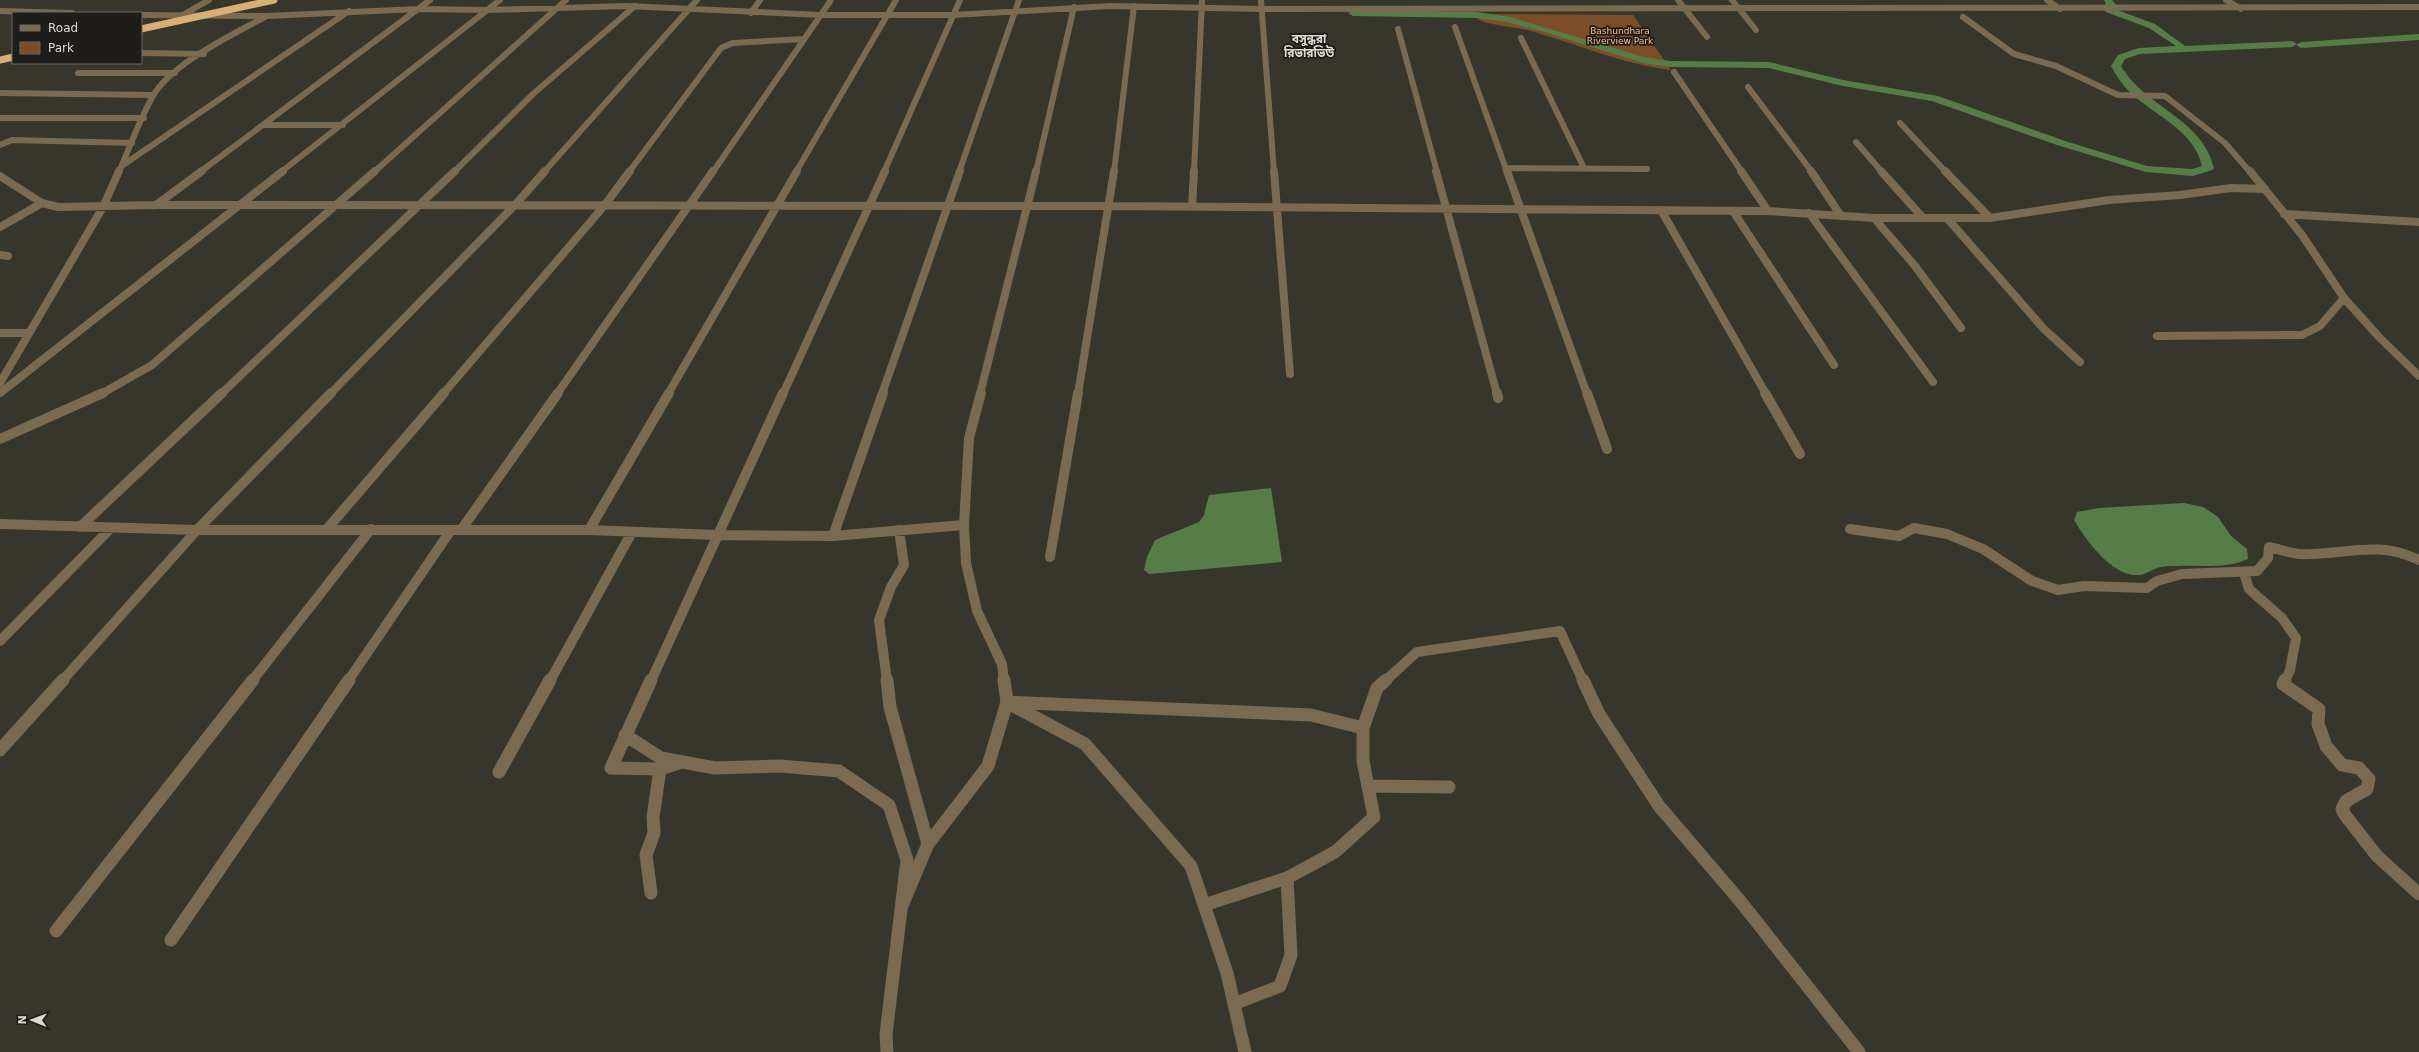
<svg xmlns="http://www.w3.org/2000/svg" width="2419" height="1052" font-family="'DejaVu Sans','Noto Sans Bengali',sans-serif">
  <rect width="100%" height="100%" fill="#37362c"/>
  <path fill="#7c4d26" d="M 1486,14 L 1633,15 L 1671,70 C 1621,64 1575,43 1527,30 C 1511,26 1488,26 1474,17 Z"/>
  <path fill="#567d48" d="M 1271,488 L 1282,562 L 1149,574 L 1144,570 L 1147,557 L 1155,540 L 1199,522 L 1204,515 L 1209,495 Z
    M 2184,503 L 2203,507 L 2218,517 L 2231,536 L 2247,549 L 2248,559 C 2226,569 2201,565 2178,566 C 2171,566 2163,566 2157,568 C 2151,570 2145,575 2139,575 C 2112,577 2086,540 2074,520 L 2077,512 L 2099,508 Z"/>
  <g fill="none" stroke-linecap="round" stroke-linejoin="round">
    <path fill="#567d48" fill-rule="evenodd" d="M 2104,0 L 2112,0 L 2116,5 L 2112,8 L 2155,24 L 2185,46 L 2292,41 L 2297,44 L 2292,47 L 2140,54 L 2125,59 L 2121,66 C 2146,108 2202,118 2214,168 L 2212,170 L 2193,176 L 2146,172 L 2057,145 L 1932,101 L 1843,86 L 1769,68 L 1670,67 L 1643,63 L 1541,31 L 1506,22 L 1477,18 L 1353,16 L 1348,13 L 1353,10 L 1477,12 L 1510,17 L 1644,57 L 1670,61 L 1769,62 L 1843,80 L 1938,96 L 2065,141 L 2147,166 L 2192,169 L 2202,166 C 2194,131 2158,117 2133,95 C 2124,87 2117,77 2111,66 L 2118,55 L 2139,48 L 2176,46 L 2149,28 L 2106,12 L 2102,7 L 2106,4 Z
      M 2419,34 L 2419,40 L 2301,48 L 2296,45 L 2301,42 Z"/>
    <path stroke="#7a6a52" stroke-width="6" d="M 1261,0 L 1274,172
      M 1678,0 L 1707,37
      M 1732,0 L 1756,30
      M 2047,0 L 2060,9
      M 2226,0 L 2241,9
      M 0,11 L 72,13
      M 751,13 L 760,0
      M 141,15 L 267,16 L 418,9 L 488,10 L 626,6 L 821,15 L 953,15 L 1110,6 L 1261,9 L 2419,7
      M 181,16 L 209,0
      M 1963,17 L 2014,54 L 2056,66 L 2118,95 L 2165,96 L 2225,143 L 2250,172
      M 1455,27 L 1507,172
      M 1398,29 L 1437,172
      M 1521,38 L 1584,168
      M 141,53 L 204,54
      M 1674,72 L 1742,172
      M 78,73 L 175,73
      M 1748,87 L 1812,172
      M 0,93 L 153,95
      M 0,118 L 144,118
      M 1900,123 L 1946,172
      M 263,125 L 343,125
      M 1856,142 L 1882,172
      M 0,145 L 12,140 L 132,143
      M 123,165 L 349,11
      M 1505,168 L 1647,169
      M 119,172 C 130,147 139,120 153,96 C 170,65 233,34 265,17
      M 200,172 L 430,0
      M 281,172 L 500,0
      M 374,172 L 566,0
      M 454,172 L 533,94 L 635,6
      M 544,172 L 697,0
      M 629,172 L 721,48 L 733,43 L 804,39
      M 713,172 L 831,0
      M 796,172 L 896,0
      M 884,172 L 960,0
      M 959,172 L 1019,0
      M 1036,172 L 1074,7
      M 1114,172 L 1134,6
      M 1194,172 L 1202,1"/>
    <path stroke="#7a6a52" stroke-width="8" d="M 1274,171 L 1290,374
      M 1436,171 L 1497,394
      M 1507,171 L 1587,394
      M 1741,171 L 1768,211
      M 1811,171 L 1841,216
      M 1881,171 L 1923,218
      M 1945,171 L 1990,218
      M 2250,171 L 2302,235 L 2344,298 L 2379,337 L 2419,376
      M 0,176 L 42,203 L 58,207 L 156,205 L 1110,206 L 1768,211 L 1874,218 L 1990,218 L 2109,200 L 2180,195 L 2231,188 L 2265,189
      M 156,205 L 202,171
      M 1192,207 L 1194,171
      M 1661,210 L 1766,394
      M 1733,211 L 1834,365
      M 1809,213 L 1933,382
      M 2284,214 L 2419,222
      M 1874,218 L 1915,266 L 1961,328
      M 1947,218 L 2043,328 L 2080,362
      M 0,227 L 42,203
      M 0,255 L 8,256
      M 0,333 L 29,333
      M 2157,336 L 2302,335 L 2320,326 L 2344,298
      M 0,383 L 103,207 L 119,171
      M 0,393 L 283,171
      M 101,394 L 152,365 L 375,171
      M 221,394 L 455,171
      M 330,394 L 514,206 L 545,171
      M 443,394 L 604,206 L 630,171
      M 557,394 L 713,171
      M 668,394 L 797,171
      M 783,394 L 885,171
      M 882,394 L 960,171
      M 980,394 L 1036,171
      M 1078,394 L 1114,171"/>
    <path stroke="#7a6a52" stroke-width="10" d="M 981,393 L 969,438 L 964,525 L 966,563 L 977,611 L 1002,664 L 1004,681
      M 1497,393 L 1498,398
      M 1587,393 L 1607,449
      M 1765,393 L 1800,454
      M 0,439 L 103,393
      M 0,524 L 197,530 L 589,530 L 716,535 L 833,536 L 964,525
      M 80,527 L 222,393
      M 327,529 L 444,393
      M 1850,529 L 1899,536 L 1914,528 L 1947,534 L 1983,549 L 2032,581 L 2058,590 L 2084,586 L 2147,588 L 2157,581 L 2182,574 L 2257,571 L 2268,558 L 2269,547 C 2279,549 2289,553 2299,554 C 2343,556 2376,539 2419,560
      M 461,530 L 558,393
      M 589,530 L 669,393
      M 833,536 L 883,393
      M 1050,557 L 1078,393
      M 2244,573 L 2249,589 L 2282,618 L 2296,638 L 2290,670 L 2285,681
      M 0,641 L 111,528
      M 62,681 L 197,530 L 331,393
      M 252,681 L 371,529
      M 348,681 L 451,530
      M 550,681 L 632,532
      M 651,681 L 783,393
      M 887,681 L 879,620 L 891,587 L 904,565 L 899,530
      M 1385,681 L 1417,652 L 1560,631 L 1583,681"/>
    <path stroke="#7a6a52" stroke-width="13" d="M 651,680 L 611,768 L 660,769 L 682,762
      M 887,680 L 890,707 L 928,844
      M 1583,680 L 1599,714 L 1659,806 L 1741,902 L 1859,1052
      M 2285,680 L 2283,684 L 2319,709 L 2318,724 L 2326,746 L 2342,765 L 2359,768 L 2369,779 L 2367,789 L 2346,801 L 2342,809 L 2345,815 L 2377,856 L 2419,894
      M 1007,702 L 1311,715 L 1363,728 L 1377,688 L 1386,680
      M 1010,704 L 1085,744 L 1191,866 L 1227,973 L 1245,1052
      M 625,735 L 661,758 L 715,768 L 780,766 L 839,771 L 889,805 L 907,860 L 886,1034 L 887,1052
      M 0,750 L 63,680
      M 499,772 L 550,680
      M 1368,786 L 1449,787
      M 651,893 L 646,855 L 654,833 L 653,817 L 660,769
      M 1204,905 L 1287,878 L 1335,852 L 1374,817 L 1363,761 L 1363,728
      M 901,908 L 928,844 L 988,766 L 1007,702 L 1004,680
      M 56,931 L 253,680
      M 171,940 L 349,680
      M 1234,1004 L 1280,986 L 1291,955 L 1287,878"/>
    <path stroke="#d7b075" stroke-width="7" d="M 141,29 L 274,0
      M 0,60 L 13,57"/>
  </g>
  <g text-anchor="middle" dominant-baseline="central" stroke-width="3.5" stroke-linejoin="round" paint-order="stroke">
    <g font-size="9" fill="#fcbc8e" stroke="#1e1d19">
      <text x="1620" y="31">Bashundhara<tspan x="1620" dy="10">Riverview Park</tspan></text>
    </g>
    <g font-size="12" font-weight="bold" fill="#dbdad4" stroke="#1e1d19">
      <text x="1309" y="39">বসুন্ধরা<tspan x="1309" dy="14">রিভারভিউ</tspan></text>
    </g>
  </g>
  <rect x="12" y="12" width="130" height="52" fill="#1e1d19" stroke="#6a6964"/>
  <rect x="20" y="25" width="20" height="6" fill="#7a6a52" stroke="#6a6964"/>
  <text x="48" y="32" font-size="12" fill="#dbdad4">Road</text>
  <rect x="20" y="42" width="20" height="12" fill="#7c4d26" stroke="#6a6964"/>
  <text x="48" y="52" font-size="12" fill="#dbdad4">Park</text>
  <g transform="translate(32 1020) rotate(271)" stroke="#1e1d19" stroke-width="3" paint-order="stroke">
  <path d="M0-3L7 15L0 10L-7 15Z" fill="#dbdad4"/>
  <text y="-6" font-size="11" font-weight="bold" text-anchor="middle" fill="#dbdad4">N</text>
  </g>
</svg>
